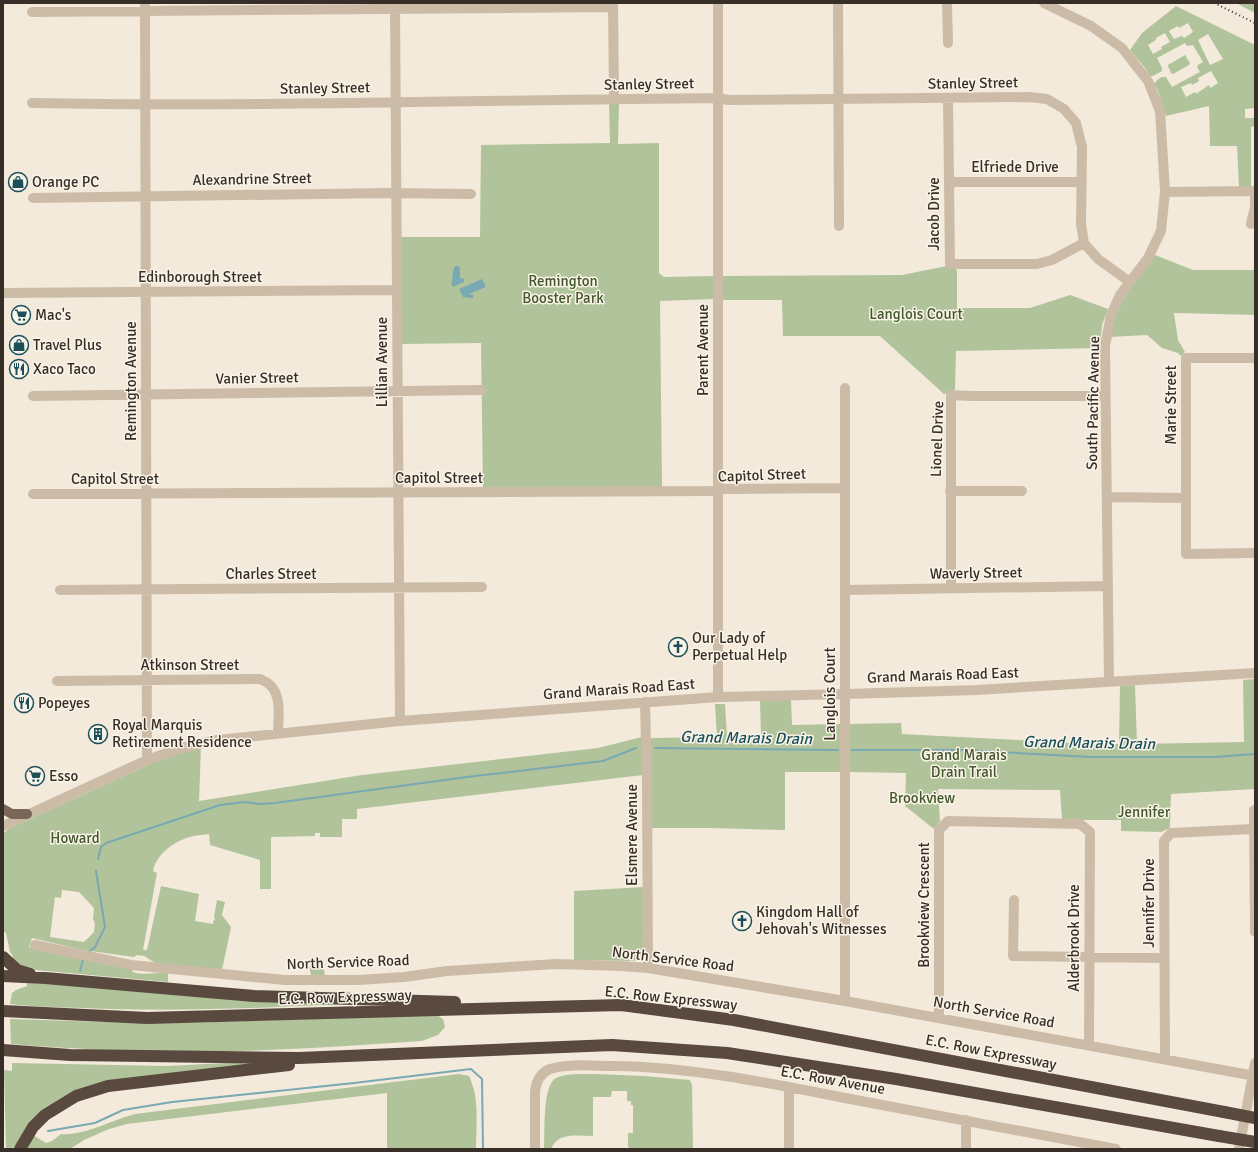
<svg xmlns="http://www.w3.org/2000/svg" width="1258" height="1152" font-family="Signika,sans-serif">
  <rect width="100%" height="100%" fill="#f3eadb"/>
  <path fill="#b1c39a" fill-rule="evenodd" d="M 1236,3 L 1255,3 L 1255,13 Z
    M 1176,6 L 1255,45 L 1255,108 L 1245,109 L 1245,118 L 1255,118 L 1255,126 L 1251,127 L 1251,188 L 1239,188 L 1237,146 L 1210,146 L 1209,106 L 1166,116 L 1158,91 L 1154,84 C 1157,80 1161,76 1166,77 L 1172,87 L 1200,72 L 1197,67 L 1198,65 L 1203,62 L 1193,45 L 1187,46 L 1185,43 L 1157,58 L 1162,68 L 1162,71 L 1153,76 L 1150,76 L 1145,68 L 1130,50 L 1142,33 ZM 1188,23 L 1193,32 L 1184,38 L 1182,36 L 1174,39 L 1169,31 L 1178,26 L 1179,28 ZM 1165,33 L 1170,42 L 1161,47 L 1162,49 L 1153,54 L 1148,45 L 1156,40 L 1156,38 ZM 1208,34 L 1223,59 L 1210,65 L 1198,40 ZM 1211,71 L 1218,83 L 1210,88 L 1209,85 L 1196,94 L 1195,92 L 1186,97 L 1181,87 L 1191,83 L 1192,85 L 1199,81 L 1198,78 Z
    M 1185,55 L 1190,63 L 1189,65 L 1173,74 L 1171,73 L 1168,66 L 1168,65 Z
    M 609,103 L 619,103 L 618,144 L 659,143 L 659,273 L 664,277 L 715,276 L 714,299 L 660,301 L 662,488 L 483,489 L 481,343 L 401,344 L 398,237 L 480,237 L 481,145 L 610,143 Z
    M 1155,255 L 1193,270 L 1255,270 L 1255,315 L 1174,313 L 1178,340 L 1185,352 L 1181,356 L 1178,353 L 1162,348 L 1147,335 L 1110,337 C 1117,301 1134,283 1155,255 Z
    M 947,266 L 957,270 L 957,308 L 1030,308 L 1070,295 L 1108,309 L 1102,325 L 1100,348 L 956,351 L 955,390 L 944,394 L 880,336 L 783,336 L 782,300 L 721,300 L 722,276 L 902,275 Z
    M 1255,679 L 1255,789 L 1171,794 L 1170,828 L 1161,832 L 1121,831 L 1121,820 L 1062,820 L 1060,790 L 938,789 L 940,821 L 934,829 L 905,806 L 906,773 L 850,772 L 849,724 L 901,723 L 902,734 L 1094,744 L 1119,744 L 1120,686 L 1135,685 L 1137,744 L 1244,742 L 1243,680 Z
    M 791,699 L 792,725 L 841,724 L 842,772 L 785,772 L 785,830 L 711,828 L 651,828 L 651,738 L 717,737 L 715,704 L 725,704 L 727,737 L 761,735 L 760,700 Z
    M 642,737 L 643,775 L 357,809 L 357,819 L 342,819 L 342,837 L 320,837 L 320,833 L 315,833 L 315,836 L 271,837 L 271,889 L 260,889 L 260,860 L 210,845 L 209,834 C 203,835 196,835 190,837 C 174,841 156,855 153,871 L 157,873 L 143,950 L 147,950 L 161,886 L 199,894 L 195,921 L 213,924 L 213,921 L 215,920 L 215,918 L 214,917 L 217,900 L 225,902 L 222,915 L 231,927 L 222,970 L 157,964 L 144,956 L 137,955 L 134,957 L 83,950 L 32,938 L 29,947 L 133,968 L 132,972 C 145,976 156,972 168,973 L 168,982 L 24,969 L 12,959 L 13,956 L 10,952 L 6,933 L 3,931 L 3,834 L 8,829 L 150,764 L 182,752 L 201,747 L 199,801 L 362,775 L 598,748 ZM 62,890 L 79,892 L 94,908 L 93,919 L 95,924 L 94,932 L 84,942 L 50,937 L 55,897 L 61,898 Z
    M 644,887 L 643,951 L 640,958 L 634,961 L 574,960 L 574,891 Z
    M 323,964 L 325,976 L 311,975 L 310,971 L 310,965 Z
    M 27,983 L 47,984 L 349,1004 C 260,1008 172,1012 83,1008 C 58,1007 34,1007 10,1004 L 12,993 L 16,990 L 27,986 Z
    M 437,1015 L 443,1019 L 445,1027 L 438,1035 L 422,1041 C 371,1044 320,1048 268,1050 C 183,1054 96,1051 11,1044 L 10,1019 L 107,1022 L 182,1023 Z
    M 285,1060 L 88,1088 L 16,1146 L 10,1149 L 6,1149 L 4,1070 L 12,1071 L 12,1063 L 167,1066 Z
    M 459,1074 L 469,1076 C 480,1099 476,1125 476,1149 L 387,1149 L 387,1093 L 127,1124 L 109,1129 L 84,1140 L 70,1149 L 25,1149 L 33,1135 L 46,1143 L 52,1141 L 61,1134 C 84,1136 112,1120 135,1114 Z
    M 595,1074 L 644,1076 L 690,1080 L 692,1085 L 693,1149 L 630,1149 L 628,1146 L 628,1133 L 633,1133 L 633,1105 L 631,1105 L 631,1101 L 627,1101 L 627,1091 L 612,1091 L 611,1097 L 593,1097 L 593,1136 C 577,1136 558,1132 551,1149 L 544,1149 C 545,1134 542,1085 556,1078 C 565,1073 584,1074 595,1074 Z"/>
  <path fill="#79a9b2" d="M 455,266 L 458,266 L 460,268 L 460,278 L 464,279 L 464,282 L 453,287 L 451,284 C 454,278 451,273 455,266 Z
    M 482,279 L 486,287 L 469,294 L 473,295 L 473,298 L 463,297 L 459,289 Z"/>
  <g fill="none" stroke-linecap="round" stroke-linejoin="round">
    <path stroke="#79a9b2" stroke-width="2" d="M 655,748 L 838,750
      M 852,750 L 963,750 L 1090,757 L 1215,757 L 1255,754
      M 98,859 L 101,847 L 106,843 L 220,805 L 245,802 L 259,804 L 275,803 L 467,777 L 603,761 L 636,748
      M 90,951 L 95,947 L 105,927 L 96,871
      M 80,971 L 83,960
      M 48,1131 L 95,1123 L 123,1110 L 172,1102 L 354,1083 L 471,1069 L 482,1079 L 483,1149"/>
    <path stroke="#ccbca7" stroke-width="10" d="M 145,3 L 147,760
      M 395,3 L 400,721
      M 613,3 L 614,99
      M 838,3 L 839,226
      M 947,3 L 948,43
      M 1044,3 L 1091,26 L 1122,48 L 1148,81 L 1160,111 L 1165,192 L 1161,231 L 1148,258 L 1120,295 L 1111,315 L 1105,346 L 1109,682
      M 32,12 L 613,7
      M 948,98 L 950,264 L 1037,264 L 1052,260 L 1084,243
      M 32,103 C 261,107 489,100 718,98 L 729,100 L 1029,97 L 1047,99 L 1064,109 L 1076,123 L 1082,147 L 1081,224 L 1084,243 L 1098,259 L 1130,282
      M 949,182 L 1082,182
      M 1165,192 L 1255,191
      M 33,198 L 387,193 L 471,194
      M 1251,224 L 1255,207 L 1255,191
      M 3,293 L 397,290
      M 1255,358 L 1186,358 L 1186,554 L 1255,553
      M 845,388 L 845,1001
      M 33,396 L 481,390
      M 950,491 L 1022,491
      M 33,494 L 711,491 L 718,489 L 845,488
      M 1107,497 L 1186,498
      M 951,588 L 951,395 L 971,396 L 1105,396
      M 60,590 L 482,587
      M 845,590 L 1108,586
      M 57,681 L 260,679 C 264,681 269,683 271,686 C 282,697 278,720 278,733
      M 718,697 L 718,3
      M 645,702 L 647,784 L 648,968
      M 1254,810 L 1255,932
      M 3,826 L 147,760 L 181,748 L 217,740 L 400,721 L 718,697 L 846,694 L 977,690 L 1255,673
      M 1014,900 L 1013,956 L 1164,958
      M 35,945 L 131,965 L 285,980 L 358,980 L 404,977 L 447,971 L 556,964 L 621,966 L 648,968 L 845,1001 L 1255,1076
      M 939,1017 L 939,830 L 948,821 L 1080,824 L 1090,832 L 1089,1045
      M 1165,1059 L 1164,841 L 1171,833 L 1253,829
      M 789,1087 L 789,1149
      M 966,1120 L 966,1149
      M 535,1149 L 535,1092 C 536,1082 540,1073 550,1069 C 568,1063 595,1066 614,1066 C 691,1067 769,1083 845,1098 C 935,1115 1025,1132 1116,1149
      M 1239,1149 L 1255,1063"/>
    <path stroke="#7a6758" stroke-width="10" d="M 3,809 L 12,814 L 27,814"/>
    <path stroke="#59493e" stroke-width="12" d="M 3,957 L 17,970 L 30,974
      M 3,976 L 45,978 L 254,996 L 455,1002
      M 3,1011 L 147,1018 L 621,1005 L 734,1020 L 1224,1112
      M 3,1050 L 70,1055 L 299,1058 L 612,1045 L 727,1053 L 896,1079 L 1219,1136
      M 20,1149 L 33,1127 L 45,1115 L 76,1096 L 108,1086 L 289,1065"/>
    <path stroke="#382e28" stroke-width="2" stroke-dasharray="1 3" stroke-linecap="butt" d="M 1214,3 L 1255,23"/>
    <path stroke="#59493e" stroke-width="12" d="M 1224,1112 L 1255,1118
      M 1219,1136 L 1255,1142"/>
  </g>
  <defs>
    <symbol id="shop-ring" viewBox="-11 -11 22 22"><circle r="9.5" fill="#faf4e8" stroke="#1b505b" stroke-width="1.5"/><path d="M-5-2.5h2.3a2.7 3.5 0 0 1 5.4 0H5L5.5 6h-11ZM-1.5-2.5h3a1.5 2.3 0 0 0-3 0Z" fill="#1b505b"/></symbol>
    <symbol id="supermarket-ring" viewBox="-11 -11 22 22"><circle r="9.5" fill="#faf4e8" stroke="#1b505b" stroke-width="1.5"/><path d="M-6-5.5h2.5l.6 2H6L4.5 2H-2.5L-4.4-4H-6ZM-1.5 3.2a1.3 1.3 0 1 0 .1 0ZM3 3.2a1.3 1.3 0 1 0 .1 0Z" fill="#1b505b"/></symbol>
    <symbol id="restaurant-ring" viewBox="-11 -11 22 22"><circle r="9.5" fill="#faf4e8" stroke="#1b505b" stroke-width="1.5"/><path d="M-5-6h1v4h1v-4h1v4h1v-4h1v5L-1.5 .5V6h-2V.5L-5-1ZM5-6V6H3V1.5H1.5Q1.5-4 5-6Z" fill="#1b505b"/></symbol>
    <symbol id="church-ring" viewBox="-11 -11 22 22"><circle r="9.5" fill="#faf4e8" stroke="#1b505b" stroke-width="1.5"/><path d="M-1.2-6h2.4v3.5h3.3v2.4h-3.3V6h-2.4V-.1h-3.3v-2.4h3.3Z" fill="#1b505b"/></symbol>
    <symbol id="building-ring" viewBox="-11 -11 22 22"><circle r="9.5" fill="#faf4e8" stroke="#1b505b" stroke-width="1.5"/><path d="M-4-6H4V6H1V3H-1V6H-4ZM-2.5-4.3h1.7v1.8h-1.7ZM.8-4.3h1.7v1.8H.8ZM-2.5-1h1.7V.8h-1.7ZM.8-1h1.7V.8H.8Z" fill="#1b505b"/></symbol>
  </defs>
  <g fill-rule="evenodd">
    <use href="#shop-ring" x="7" y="171" width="22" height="22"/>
    <use href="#supermarket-ring" x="10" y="304" width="22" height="22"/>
    <use href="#shop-ring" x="8" y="334" width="22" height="22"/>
    <use href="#restaurant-ring" x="8" y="358" width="22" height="22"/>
    <use href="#church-ring" x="667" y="636" width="22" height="22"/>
    <use href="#restaurant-ring" x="13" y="692" width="22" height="22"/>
    <use href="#building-ring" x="87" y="723" width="22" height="22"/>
    <use href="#supermarket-ring" x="24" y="765" width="22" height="22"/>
    <use href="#church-ring" x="731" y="910" width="22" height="22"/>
  </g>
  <g text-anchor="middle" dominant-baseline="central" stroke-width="3" stroke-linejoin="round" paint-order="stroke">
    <g font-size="15" fill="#382e28" stroke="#faf4e8">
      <text transform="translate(973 83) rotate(-1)">Stanley Street</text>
      <text transform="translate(649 84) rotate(-1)">Stanley Street</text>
      <text transform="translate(325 88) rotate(-1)">Stanley Street</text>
      <text x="1015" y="167">Elfriede Drive</text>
      <text transform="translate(252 179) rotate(-1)">Alexandrine Street</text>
      <text transform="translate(934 214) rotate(-90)">Jacob Drive</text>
      <text x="200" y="277">Edinborough Street</text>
      <text transform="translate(703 350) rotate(-90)">Parent Avenue</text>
      <text transform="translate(382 362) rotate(-90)">Lillian Avenue</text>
      <text transform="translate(257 378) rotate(-1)">Vanier Street</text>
      <text transform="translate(131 381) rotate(-90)">Remington Avenue</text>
      <text transform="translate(1093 403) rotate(-89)">South Pacific Avenue</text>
      <text transform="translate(1171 405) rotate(-90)">Marie Street</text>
      <text transform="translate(937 439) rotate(-88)">Lionel Drive</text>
      <text transform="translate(762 475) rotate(-2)">Capitol Street</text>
      <text x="439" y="478">Capitol Street</text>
      <text x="115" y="479">Capitol Street</text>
      <text transform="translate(976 573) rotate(-1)">Waverly Street</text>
      <text x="271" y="574">Charles Street</text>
      <text x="190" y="665">Atkinson Street</text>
      <text transform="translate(943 675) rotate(-2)">Grand Marais Road East</text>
      <text transform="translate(619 689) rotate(-4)">Grand Marais Road East</text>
      <text transform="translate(830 694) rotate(-90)">Langlois Court</text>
      <text transform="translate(632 835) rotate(-90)">Elsmere Avenue</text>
      <text transform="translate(1149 903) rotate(-90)">Jennifer Drive</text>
      <text transform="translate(924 905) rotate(-90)">Brookview Crescent</text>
      <text transform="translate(1074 938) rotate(-90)">Alderbrook Drive</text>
      <text transform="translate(673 959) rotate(7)">North Service Road</text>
      <text transform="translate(348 962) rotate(-2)">North Service Road</text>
      <text transform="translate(345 997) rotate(-2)">E.C. Row Expressway</text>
      <text transform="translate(671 998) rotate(6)">E.C. Row Expressway</text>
      <text transform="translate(994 1012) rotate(10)">North Service Road</text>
      <text transform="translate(991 1052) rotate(11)">E.C. Row Expressway</text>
      <text transform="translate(833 1080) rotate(10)">E.C. Row Avenue</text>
    </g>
    <g font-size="15" fill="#382e28" stroke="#faf4e8" text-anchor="start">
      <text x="32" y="182">Orange PC</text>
      <text x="35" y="315">Mac's</text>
      <text x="33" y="345">Travel Plus</text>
      <text x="33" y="369">Xaco Taco</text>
      <text x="692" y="638">Our Lady of<tspan x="692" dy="17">Perpetual Help</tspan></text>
      <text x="38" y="703">Popeyes</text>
      <text x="112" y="725">Royal Marquis<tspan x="112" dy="17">Retirement Residence</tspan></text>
      <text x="49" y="776">Esso</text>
      <text x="756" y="912">Kingdom Hall of<tspan x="756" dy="17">Jehovah's Witnesses</tspan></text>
    </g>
    <g font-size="15" fill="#42572a" stroke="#faf4e8">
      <text x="563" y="281">Remington<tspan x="563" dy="17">Booster Park</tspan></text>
      <text x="916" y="314">Langlois Court</text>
      <text x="964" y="755">Grand Marais<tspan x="964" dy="17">Drain Trail</tspan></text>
      <text x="922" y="798">Brookview</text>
      <text x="1144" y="812">Jennifer</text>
      <text x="75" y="838">Howard</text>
    </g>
    <g font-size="16" font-style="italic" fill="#1b505b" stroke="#faf4e8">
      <text transform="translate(746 738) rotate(1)">Grand Marais Drain</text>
      <text transform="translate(1089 743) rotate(1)">Grand Marais Drain</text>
    </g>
  </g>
  <rect width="1258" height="1152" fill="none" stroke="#382e28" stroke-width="8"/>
</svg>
